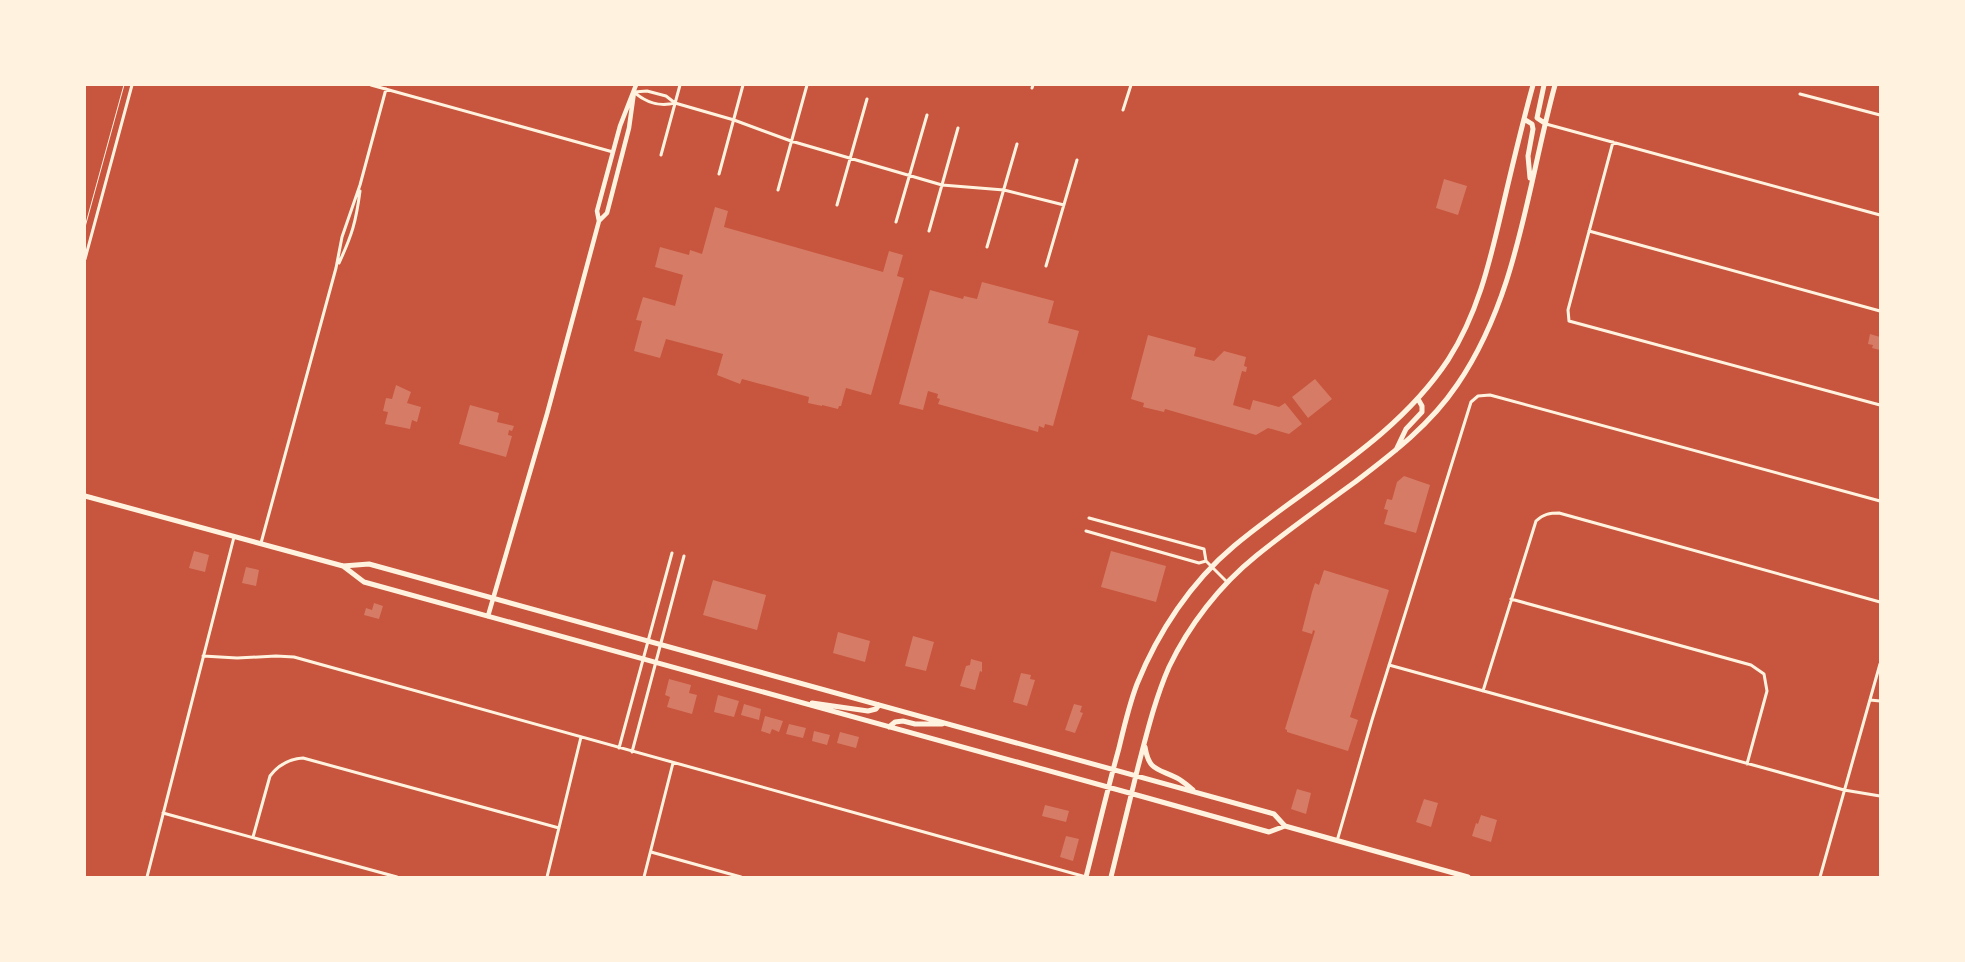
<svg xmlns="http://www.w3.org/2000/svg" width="1965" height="962" font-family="'Work Sans',sans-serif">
  <rect width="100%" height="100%" fill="#c8553d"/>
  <path fill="#d67c66" d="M 1444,179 L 1467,186 L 1458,215 L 1436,208 Z
    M 715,207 L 728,211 L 724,227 L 883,272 L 889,251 L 903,255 L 897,276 L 904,278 L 871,395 L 846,388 L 841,406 L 839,406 L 838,409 L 822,405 L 822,406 L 808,403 L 809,397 L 742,379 L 740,384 L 717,375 L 723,354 L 666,339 L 660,358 L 634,351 L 642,321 L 636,320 L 643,297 L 675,306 L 683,275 L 655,267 L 660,247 L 689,255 L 690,250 L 702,254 Z
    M 982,282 L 1054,301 L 1048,323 L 1079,331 L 1053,426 L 1045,424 L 1044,428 L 1039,426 L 1038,432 L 938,404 L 940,399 L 937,398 L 938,394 L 928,391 L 923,410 L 899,404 L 930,290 L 963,299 L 964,296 L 977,299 Z
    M 1870,334 L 1880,337 L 1880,350 L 1872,348 L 1873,345 L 1868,344 Z
    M 1148,335 L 1196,348 L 1194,356 L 1214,361 L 1224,351 L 1246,357 L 1244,366 L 1247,367 L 1246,372 L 1242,371 L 1233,405 L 1250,410 L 1253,400 L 1279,407 L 1285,403 L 1302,424 L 1289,434 L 1268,428 L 1256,435 L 1165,409 L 1164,412 L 1143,407 L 1144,403 L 1131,399 Z
    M 1315,379 L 1332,399 L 1308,418 L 1292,397 Z
    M 396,385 L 411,392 L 407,403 L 421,407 L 417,422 L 412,420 L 410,429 L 385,424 L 388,412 L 383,411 L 386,398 L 392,399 Z
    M 470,405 L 499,413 L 497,422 L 514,426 L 512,431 L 509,430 L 508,435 L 512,436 L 506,457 L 459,444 Z
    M 1404,476 L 1430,485 L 1416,533 L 1384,524 L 1388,510 L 1384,509 L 1387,499 L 1392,500 L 1397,482 Z
    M 194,551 L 209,555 L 205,572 L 189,568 Z
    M 1111,551 L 1166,566 L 1156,602 L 1101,587 Z
    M 246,567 L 259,570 L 256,586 L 242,583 Z
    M 1324,570 L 1389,590 L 1350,717 L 1358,720 L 1348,751 L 1287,732 L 1287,730 L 1285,729 L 1315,631 L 1313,630 L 1312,634 L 1302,631 L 1312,592 L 1315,583 L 1319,585 Z
    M 713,580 L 766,595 L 757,630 L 703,615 Z
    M 374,603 L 383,606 L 379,619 L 364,615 L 366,608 L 372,610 Z
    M 838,632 L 870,641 L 865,662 L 833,653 Z
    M 913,636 L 934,642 L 926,671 L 905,666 Z
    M 971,659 L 982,662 L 982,672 L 980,671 L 975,690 L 960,686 L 966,666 L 970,665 Z
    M 1021,673 L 1031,675 L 1030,679 L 1035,680 L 1027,706 L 1013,702 Z
    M 669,679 L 691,685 L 689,693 L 697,695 L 692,714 L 667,707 L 670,697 L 665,695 Z
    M 718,695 L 739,701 L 734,717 L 714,712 Z
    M 744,704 L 761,709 L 759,720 L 741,715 Z
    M 1074,704 L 1082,706 L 1080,712 L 1083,713 L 1075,733 L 1065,730 Z
    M 765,716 L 783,721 L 779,732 L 772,729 L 770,734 L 761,731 Z
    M 789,724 L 806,728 L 803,738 L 786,734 Z
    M 814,731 L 830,735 L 827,745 L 812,741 Z
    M 840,732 L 859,737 L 856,748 L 837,743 Z
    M 1297,789 L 1311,793 L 1306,814 L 1291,809 Z
    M 1424,799 L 1438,803 L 1431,827 L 1416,822 Z
    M 1045,805 L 1069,811 L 1066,822 L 1042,816 Z
    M 1481,815 L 1497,820 L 1491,842 L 1472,836 L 1476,823 L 1478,824 Z
    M 1066,836 L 1079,839 L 1073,861 L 1060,857 Z"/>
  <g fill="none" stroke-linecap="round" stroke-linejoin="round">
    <path stroke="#fff3e0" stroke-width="1" d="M 85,227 L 124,85"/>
    <path stroke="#fff3e0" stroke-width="3" d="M 371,85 L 613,152
      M 1032,88 L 1033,85
      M 634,92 L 647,91 L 666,96 L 675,103 L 734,120 L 791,141 L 942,185 L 1004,190 L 1064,205
      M 635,93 C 647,103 659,107 675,103
      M 1800,94 L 1880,115
      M 1123,110 L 1131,85
      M 1546,124 L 1880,215
      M 1613,142 L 1568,310 L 1569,321 L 1880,405
      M 661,155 L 680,85
      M 719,174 L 743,85
      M 778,190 L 807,85
      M 837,205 L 867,99
      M 896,222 L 927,115
      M 929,231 L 958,128
      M 1589,231 L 1880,311
      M 987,247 L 1017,144
      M 85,259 L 132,85
      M 339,263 C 352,235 356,222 360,191
      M 1046,266 L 1077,160
      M 1089,518 L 1204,549 L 1206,561 L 1227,582
      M 1086,531 L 1199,563 L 1206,561
      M 261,543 L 336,268 L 342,237 L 360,185 L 386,89
      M 1511,599 L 1751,665 L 1764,674 L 1767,691 L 1747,764
      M 203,656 L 237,658 L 276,656 L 294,657 L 1086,877
      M 1389,665 L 1844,790 L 1880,796
      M 1483,691 L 1536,521 C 1543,514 1550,513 1559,513 L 1880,602
      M 1870,700 L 1880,701
      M 619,748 L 672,553
      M 632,752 L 684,556
      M 163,813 L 397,877
      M 253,837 L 270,776 C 279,764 289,759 303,758 L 559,828
      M 1337,841 L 1372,720 L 1471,402 L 1478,396 L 1490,395 L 1880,501
      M 651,852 L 741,877
      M 147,877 L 234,537
      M 547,877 L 581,737
      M 644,877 L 673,763
      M 1820,877 L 1880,664"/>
    <path stroke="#fff3e0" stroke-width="4.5" d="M 599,221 L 597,211 L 620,126 L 636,85
      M 488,616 L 547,414 L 599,221 L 607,213 L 629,128 L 634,92"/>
    <path stroke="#fff3e0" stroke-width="5" d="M 1544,85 L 1537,118 L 1546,124
      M 1524,119 L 1532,124 L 1533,129 L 1528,156 L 1530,178
      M 1396,450 L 1406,429 L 1422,412 L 1422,406 L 1418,399
      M 85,496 L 343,566 L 369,564 L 1274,814 L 1285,826
      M 343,566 L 364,582 L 1144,797 L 1269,832 L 1285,826 L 1468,877
      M 812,703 L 868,711 L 876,709 L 879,705
      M 889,727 L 895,722 L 903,721 L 915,724 L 942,724
      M 1145,747 C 1149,771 1157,768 1177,778 C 1183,781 1188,786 1193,790
      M 1086,877 C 1097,834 1107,791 1119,748 C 1124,727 1129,705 1137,684 C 1158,632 1191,582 1234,546 C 1307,485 1394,441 1448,360 C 1477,315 1489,265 1501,214 C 1511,171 1521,128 1533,85
      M 1111,877 C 1120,840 1129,803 1138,767 C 1147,733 1155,699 1169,667 C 1189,625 1220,585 1256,556 C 1288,530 1322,506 1355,482 C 1393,453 1430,425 1457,385 C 1518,296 1527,187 1555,85"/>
  </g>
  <rect width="1965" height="962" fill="none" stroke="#fff3e0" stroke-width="172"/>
</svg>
